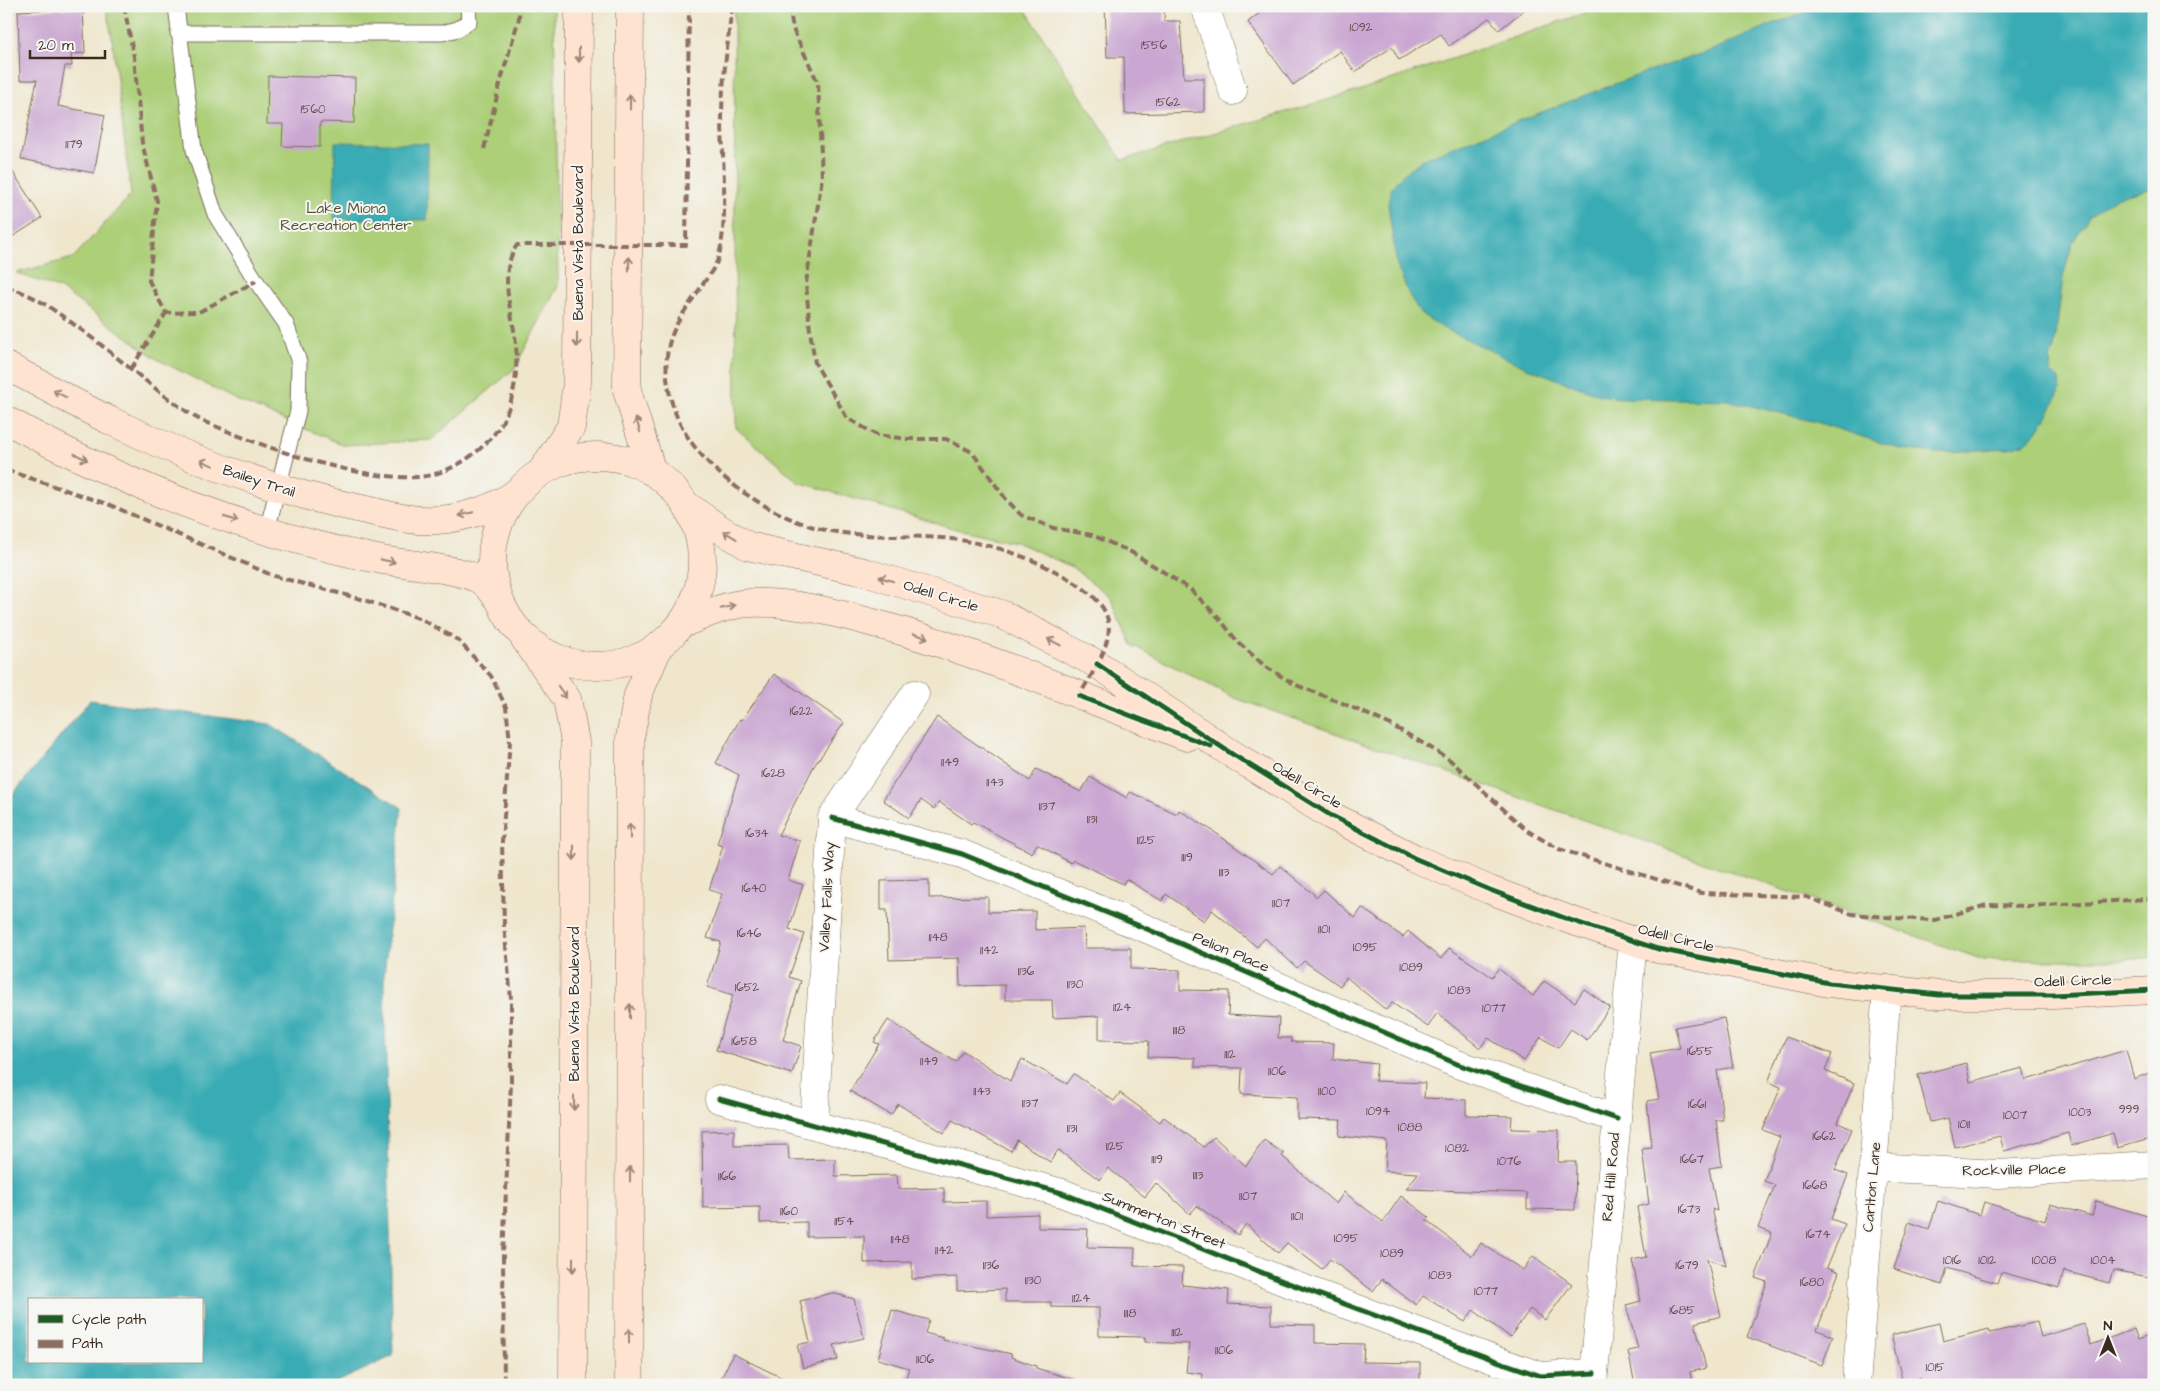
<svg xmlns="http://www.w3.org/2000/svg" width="2160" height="1391" font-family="'Architects Daughter',sans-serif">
  <rect width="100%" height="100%" fill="#f6f6f2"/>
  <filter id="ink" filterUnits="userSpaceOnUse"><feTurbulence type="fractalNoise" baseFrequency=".02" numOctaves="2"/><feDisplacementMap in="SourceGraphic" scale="10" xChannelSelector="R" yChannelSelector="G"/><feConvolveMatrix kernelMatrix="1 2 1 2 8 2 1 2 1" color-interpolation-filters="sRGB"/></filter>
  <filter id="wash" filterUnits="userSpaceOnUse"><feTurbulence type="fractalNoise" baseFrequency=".0096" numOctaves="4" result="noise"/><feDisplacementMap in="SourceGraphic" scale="20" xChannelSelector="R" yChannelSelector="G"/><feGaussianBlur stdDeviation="1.12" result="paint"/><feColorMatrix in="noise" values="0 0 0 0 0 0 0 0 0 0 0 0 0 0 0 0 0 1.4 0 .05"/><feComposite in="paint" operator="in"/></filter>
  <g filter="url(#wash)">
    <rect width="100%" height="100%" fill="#efe6cc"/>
    <path fill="#accf78" stroke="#747c4b" d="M 106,6 L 554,6 L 558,286 L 514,369 L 431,440 L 344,445 L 236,400 L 157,359 L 61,289 L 16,273 L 73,258 L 131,195 L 112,38 Z
      M 734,6 L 1023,6 L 1122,160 L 1361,90 L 1605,6 L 2154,6 L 2154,957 L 2125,960 L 1984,960 L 1235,698 L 1132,645 L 1111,597 L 1072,567 L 1016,542 L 956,529 L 798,482 L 736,428 Z"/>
    <path fill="#39abb4" stroke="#3a6a69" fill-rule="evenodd" d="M 1823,6 L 2154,6 L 2154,188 L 2115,198 L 2089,216 L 2073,242 L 2063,277 L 2054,349 L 2050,358 L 2051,373 L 2059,379 L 2060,390 L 2051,410 L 2036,433 L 2024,444 L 2009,448 L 1936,453 L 1900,449 L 1816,422 L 1727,400 L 1619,398 L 1600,395 L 1527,368 L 1443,328 L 1421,314 L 1409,295 L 1397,266 L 1388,204 L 1391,189 L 1400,177 L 1423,159 L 1521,120 L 1638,75 L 1715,49 L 1772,24 Z
      M 335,142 L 428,144 L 427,220 L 334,219 Z
      M 90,700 L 270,724 L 402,808 L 384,975 L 393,1356 L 331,1385 L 6,1385 L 6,803 ZM 29,1300 L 201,1300 L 201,1362 L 29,1362 Z"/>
    <g id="blocks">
      <path fill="#caa7d2" d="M 1105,6 L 1165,6 L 1164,21 L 1180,21 L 1184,78 L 1204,78 L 1204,112 L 1125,114 L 1124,57 L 1107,57 Z
        M 1269,6 L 1529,6 L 1499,30 L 1489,18 L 1449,46 L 1441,34 L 1399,60 L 1392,47 L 1355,72 L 1340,51 L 1293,85 L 1248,22 Z
        M 83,8 L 85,53 L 71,54 L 72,66 L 65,66 L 58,106 L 105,115 L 94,173 L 21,159 L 37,80 L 20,80 L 18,11 Z
        M 268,76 L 355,78 L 354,123 L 320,122 L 320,147 L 282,146 L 283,124 L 267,124 Z
        M 6,161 L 42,218 L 6,241 Z
        M 774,674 L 844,723 L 814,766 L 778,835 L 800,841 L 788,880 L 803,885 L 789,929 L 804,934 L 789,977 L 801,981 L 783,1040 L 801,1046 L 792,1074 L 716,1050 L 733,995 L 707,987 L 721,942 L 707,938 L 722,894 L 709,890 L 723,846 L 717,844 L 739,775 L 716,763 L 740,719 L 742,720 Z
        M 937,717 L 1030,781 L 1036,769 L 1081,792 L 1090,777 L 1127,798 L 1130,792 L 1177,814 L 1179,810 L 1213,831 L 1273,874 L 1280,866 L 1317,897 L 1324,890 L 1355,918 L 1362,908 L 1403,937 L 1408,931 L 1441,959 L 1449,948 L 1492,977 L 1499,969 L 1533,996 L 1544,981 L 1575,1002 L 1584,989 L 1610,1007 L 1587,1040 L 1571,1029 L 1558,1048 L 1541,1037 L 1524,1061 L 1488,1038 L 1480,1048 L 1437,1013 L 1428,1027 L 1392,1003 L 1386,1010 L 1346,977 L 1340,986 L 1304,961 L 1297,968 L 1265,938 L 1257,947 L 1212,910 L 1204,921 L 1166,894 L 1162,901 L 1126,879 L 1123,884 L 1073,860 L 1071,863 L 1037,844 L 1032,853 L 973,822 L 971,824 L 939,802 L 934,809 L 921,800 L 909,818 L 883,800 Z
        M 929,880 L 929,898 L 988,897 L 988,912 L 1035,911 L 1035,930 L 1084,928 L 1085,948 L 1131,948 L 1131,969 L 1180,970 L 1180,990 L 1229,991 L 1228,1015 L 1279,1018 L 1278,1038 L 1291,1038 L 1291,1042 L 1334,1043 L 1333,1059 L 1377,1064 L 1375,1081 L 1425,1083 L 1424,1098 L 1466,1100 L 1466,1115 L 1512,1116 L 1511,1129 L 1559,1130 L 1558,1162 L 1576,1162 L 1575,1210 L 1527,1209 L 1527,1193 L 1406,1189 L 1418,1173 L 1385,1171 L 1387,1141 L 1339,1136 L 1341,1120 L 1297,1119 L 1297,1097 L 1241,1094 L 1242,1068 L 1195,1067 L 1195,1058 L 1148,1057 L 1149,1041 L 1099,1040 L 1099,1016 L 1053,1018 L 1052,1000 L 1005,1000 L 1005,985 L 960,986 L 959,958 L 889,960 L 887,910 L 881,910 L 881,881 Z
        M 1724,1018 L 1733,1067 L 1717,1070 L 1723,1120 L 1716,1120 L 1722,1166 L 1709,1168 L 1717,1211 L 1712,1209 L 1726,1266 L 1707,1259 L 1721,1316 L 1695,1323 L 1706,1368 L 1690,1372 L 1693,1385 L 1635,1385 L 1628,1351 L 1638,1349 L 1626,1305 L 1641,1301 L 1632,1260 L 1646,1257 L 1637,1207 L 1649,1204 L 1642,1149 L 1652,1148 L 1647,1101 L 1659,1099 L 1650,1053 L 1680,1048 L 1675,1027 Z
        M 888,1020 L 956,1062 L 963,1051 L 1010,1081 L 1022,1059 L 1067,1084 L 1074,1074 L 1114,1101 L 1120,1093 L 1160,1122 L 1164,1117 L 1204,1147 L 1214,1137 L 1246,1166 L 1264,1140 L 1284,1154 L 1282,1156 L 1336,1204 L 1344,1192 L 1383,1222 L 1401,1196 L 1429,1217 L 1426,1220 L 1472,1256 L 1481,1243 L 1523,1270 L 1533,1256 L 1572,1284 L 1545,1320 L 1530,1309 L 1510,1337 L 1473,1310 L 1465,1322 L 1423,1296 L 1416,1305 L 1382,1279 L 1373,1291 L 1330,1259 L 1322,1269 L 1287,1243 L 1278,1253 L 1246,1224 L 1238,1235 L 1197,1206 L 1190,1214 L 1156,1183 L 1145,1197 L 1108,1168 L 1100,1180 L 1058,1150 L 1050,1162 L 1017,1140 L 1011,1151 L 952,1120 L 944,1133 L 898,1104 L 891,1115 L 850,1091 L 879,1044 L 874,1042 Z
        M 1786,1037 L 1832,1054 L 1825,1071 L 1854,1083 L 1838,1123 L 1852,1129 L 1835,1170 L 1848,1175 L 1831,1219 L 1845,1224 L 1827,1267 L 1839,1272 L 1817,1330 L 1833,1336 L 1822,1365 L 1747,1337 L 1767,1282 L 1755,1278 L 1772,1233 L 1758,1228 L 1775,1185 L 1764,1181 L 1780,1137 L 1763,1130 L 1781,1087 L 1768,1082 Z
        M 2126,1050 L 2134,1079 L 2154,1071 L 2154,1138 L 2117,1148 L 2113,1133 L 2071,1146 L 2068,1133 L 2004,1151 L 2000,1136 L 1955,1147 L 1948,1118 L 1930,1122 L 1918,1075 L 1966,1063 L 1970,1082 L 2023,1068 L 2026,1080 Z
        M 734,1130 L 734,1146 L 788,1145 L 789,1160 L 835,1159 L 835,1176 L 897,1175 L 898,1189 L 944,1188 L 944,1202 L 986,1201 L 986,1216 L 1038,1214 L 1038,1228 L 1088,1229 L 1087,1247 L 1135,1248 L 1134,1266 L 1183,1267 L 1182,1285 L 1229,1290 L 1228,1304 L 1271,1306 L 1271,1324 L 1315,1325 L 1315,1343 L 1364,1344 L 1363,1362 L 1420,1363 L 1420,1385 L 1202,1385 L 1203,1374 L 1186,1372 L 1189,1344 L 1145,1342 L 1145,1337 L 1099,1336 L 1099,1308 L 1051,1307 L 1051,1302 L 1005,1302 L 1005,1289 L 957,1291 L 957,1277 L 912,1279 L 912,1262 L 864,1263 L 864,1236 L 807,1237 L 807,1222 L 760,1223 L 760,1207 L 703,1208 L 702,1131 Z
        M 1938,1201 L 1980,1215 L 1984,1202 L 2045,1221 L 2050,1204 L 2092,1216 L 2096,1201 L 2154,1218 L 2154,1278 L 2113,1270 L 2109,1283 L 2064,1271 L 2059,1288 L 2001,1272 L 1997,1283 L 1947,1268 L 1942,1285 L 1894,1269 L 1909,1222 L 1929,1229 Z
        M 832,1293 L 854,1299 L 864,1338 L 834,1345 L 838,1360 L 803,1368 L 797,1345 L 810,1342 L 800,1301 Z
        M 892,1310 L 929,1320 L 925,1333 L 943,1338 L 943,1340 L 1012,1354 L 1011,1357 L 1036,1366 L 1036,1368 L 1075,1380 L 1074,1385 L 917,1385 L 905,1381 L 909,1368 L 878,1359 Z
        M 2037,1322 L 2041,1337 L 2084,1324 L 2091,1345 L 2134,1329 L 2138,1340 L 2154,1334 L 2154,1385 L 1922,1385 L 1920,1378 L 1903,1383 L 1891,1335 L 1939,1323 L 1943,1341 L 1989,1329 L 1990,1333 Z
        M 733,1354 L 797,1385 L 718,1385 Z"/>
    </g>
  </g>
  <g filter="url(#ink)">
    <use href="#blocks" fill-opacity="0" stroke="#7a6c5b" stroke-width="1"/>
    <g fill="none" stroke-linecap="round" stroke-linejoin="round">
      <defs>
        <path id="lane" d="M 176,6 L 194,150 L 215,214 L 256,281 L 286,324 L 299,362 L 298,411 L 267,530
          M 178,33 L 442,33 L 458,29 L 469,21 L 468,6"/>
        <path id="street" d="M 1205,6 L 1233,91
          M 832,818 L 962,854 L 1147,929 L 1457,1064 L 1617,1119
          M 719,1099 L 1062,1193 L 1283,1281 L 1497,1361 L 1541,1376 L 1594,1373
          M 814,1125 L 832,818 L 915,694
          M 1873,1167 L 1998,1174 L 2154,1165
          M 1593,1385 L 1633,940
          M 1856,1385 L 1887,989"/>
        <path id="secondary" d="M 630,6 L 627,390 L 652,472
          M 6,366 C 42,384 77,405 113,422 C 193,461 279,492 366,510 C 389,515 413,522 437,520 C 461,519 500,507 518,491
          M 6,420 C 123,484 251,534 382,560 C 405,564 465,569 482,581 C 488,585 493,593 498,598
          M492 561a105 105 0 1 1 210 0a105 105 0 1 1-210 0Z
          M 542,471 L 571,427 L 577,383 L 579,6
          M 686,505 L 717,527 L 748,546 L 864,572 L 1001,614 L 1097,664 L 1232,754 L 1330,815 L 1414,858 L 1490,890 L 1570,920 L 1658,949 L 1829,983 L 1939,995 L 2053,995 L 2154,990
          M 682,624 C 703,615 727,604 750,603 C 793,601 837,613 877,624 C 983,653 1084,698 1187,737
          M 524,638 L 567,699 L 575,742 L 573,1385
          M 629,1385 L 630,738 L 638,695 L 659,646"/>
      </defs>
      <use href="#lane" stroke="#7a6c5b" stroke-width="17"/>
      <use href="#street" stroke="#7a6c5b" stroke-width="29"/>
      <use href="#secondary" stroke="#7a6c5b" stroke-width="29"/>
      <use href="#lane" stroke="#fff" stroke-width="15"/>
      <use href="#street" stroke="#fff" stroke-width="28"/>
      <use href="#secondary" stroke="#fee3d1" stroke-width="28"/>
      <path stroke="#8d6e63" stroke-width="4" stroke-dasharray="8 4" stroke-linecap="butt" d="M 124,6 L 134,57 L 142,143 L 157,201 L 149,281 L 166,313 L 199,312 L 256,281
        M 732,6 C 728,43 722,80 722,118 C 722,159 729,221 718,259 C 714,270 705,280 699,290 C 691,302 681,315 675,328 C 661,356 666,390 677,417 C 699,469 764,513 817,528 C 863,540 912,533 959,540 C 1001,546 1041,561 1077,584 C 1095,596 1113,612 1108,636 C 1104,657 1090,677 1079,696
        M 789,6 L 793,29 L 818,83 L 822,178 L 806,283 L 810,331 L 815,363 L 847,418 L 877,435 L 908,439 L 946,439 L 972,452 L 1005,498 L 1021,515 L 1053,528 L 1092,535 L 1131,552 L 1159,569 L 1191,590 L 1218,617 L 1238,642 L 1266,667 L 1296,685 L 1340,702 L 1391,725 L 1426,745 L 1450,760 L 1526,830 L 1559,849 L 1701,893 L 1807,897 L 1852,914 L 1897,918 L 1935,920 L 1987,905 L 2030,906 L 2148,899 L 2154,897
        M 484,149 L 501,80 L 519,18 L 519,6
        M 6,287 C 31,293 51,308 72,323 C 114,353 152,389 195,417 C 205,423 216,426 227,431 C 278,452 361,480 417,477 C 445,476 477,456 494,434 C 514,410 518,375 516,345 C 513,312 497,275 517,245 L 686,245 L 689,6
        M 131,369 L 166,313
        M 6,470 L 110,505 L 274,576 L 361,599 L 421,619 L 458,640 L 491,676 L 506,707 L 510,741 L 502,841 L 504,925 L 511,999 L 511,1083 L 503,1255 L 504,1385"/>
      <defs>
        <path id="cycleway" d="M 1097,664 L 1232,754 L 1330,815 L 1414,858 L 1490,890 L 1570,920 L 1658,949 L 1829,983 L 1939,995 L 2053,995 L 2154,990
          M 1079,696 L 1211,746
          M 832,818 L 962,854 L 1147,929 L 1457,1064 L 1617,1119
          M 719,1099 L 1062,1193 L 1283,1281 L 1497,1361 L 1541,1376 L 1594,1373"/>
      </defs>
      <use href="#cycleway" stroke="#f6f6f2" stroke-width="8"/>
      <use href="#cycleway" stroke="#1b5e20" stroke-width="5"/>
    </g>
    <defs><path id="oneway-shaft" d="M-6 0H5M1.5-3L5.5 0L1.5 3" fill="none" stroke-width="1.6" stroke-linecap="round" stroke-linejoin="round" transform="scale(1.25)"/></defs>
    <g stroke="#9c8678">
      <use href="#oneway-shaft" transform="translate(579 55) rotate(90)"/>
      <use href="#oneway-shaft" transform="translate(630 102) rotate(-90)"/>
      <use href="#oneway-shaft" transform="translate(629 264) rotate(-89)"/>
      <use href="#oneway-shaft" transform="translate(577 340) rotate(90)"/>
      <use href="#oneway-shaft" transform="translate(60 394) rotate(-152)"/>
      <use href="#oneway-shaft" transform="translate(638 425) rotate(-107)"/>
      <use href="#oneway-shaft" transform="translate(81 457) rotate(26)"/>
      <use href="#oneway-shaft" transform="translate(207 463) rotate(-157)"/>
      <use href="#oneway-shaft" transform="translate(466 514) rotate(166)"/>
      <use href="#oneway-shaft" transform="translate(231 519) rotate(18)"/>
      <use href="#oneway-shaft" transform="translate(730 535) rotate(-149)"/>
      <use href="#oneway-shaft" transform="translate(388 561) rotate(11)"/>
      <use href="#oneway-shaft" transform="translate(886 579) rotate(-163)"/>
      <use href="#oneway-shaft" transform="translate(728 607) rotate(-13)"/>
      <use href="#oneway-shaft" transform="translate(921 636) rotate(17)"/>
      <use href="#oneway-shaft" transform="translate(1054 642) rotate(-153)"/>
      <use href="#oneway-shaft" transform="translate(562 692) rotate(56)"/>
      <use href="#oneway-shaft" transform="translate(630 831) rotate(-90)"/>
      <use href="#oneway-shaft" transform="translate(574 853) rotate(90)"/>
      <use href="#oneway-shaft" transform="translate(630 1011) rotate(-90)"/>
      <use href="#oneway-shaft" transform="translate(574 1103) rotate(90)"/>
      <use href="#oneway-shaft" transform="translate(630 1174) rotate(-90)"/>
      <use href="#oneway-shaft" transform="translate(573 1265) rotate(90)"/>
      <use href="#oneway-shaft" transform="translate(629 1336) rotate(-90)"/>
    </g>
  </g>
  <g text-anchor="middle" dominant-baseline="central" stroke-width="4" stroke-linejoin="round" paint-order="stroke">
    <g font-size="12" fill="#5f494b">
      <text x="1361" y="27">1092</text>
      <text x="1154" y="45">1556</text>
      <text x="1168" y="102">1562</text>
      <text x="313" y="109">1560</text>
      <text x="74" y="144">1179</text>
      <text x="801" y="711">1622</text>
      <text x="950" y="762">1149</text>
      <text x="773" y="773">1628</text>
      <text x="995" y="782">1143</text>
      <text x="1047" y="806">1137</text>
      <text x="1092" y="819">1131</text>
      <text x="757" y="833">1634</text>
      <text x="1146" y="840">1125</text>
      <text x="1187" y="857">1119</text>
      <text x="1224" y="872">1113</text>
      <text x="754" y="888">1640</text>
      <text x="1281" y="903">1107</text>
      <text x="1324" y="929">1101</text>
      <text x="749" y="933">1646</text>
      <text x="938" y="937">1148</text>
      <text x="1365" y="947">1095</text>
      <text x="989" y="950">1142</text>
      <text x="1411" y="967">1089</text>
      <text x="1026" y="971">1136</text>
      <text x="1075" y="984">1130</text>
      <text x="747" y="987">1652</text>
      <text x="1459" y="990">1083</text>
      <text x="1122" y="1007">1124</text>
      <text x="1494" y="1008">1077</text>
      <text x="1179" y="1030">1118</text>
      <text x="744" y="1041">1658</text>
      <text x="1700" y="1051">1655</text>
      <text x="1230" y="1054">1112</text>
      <text x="929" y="1061">1149</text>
      <text x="1277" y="1071">1106</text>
      <text x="982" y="1091">1143</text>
      <text x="1327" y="1091">1100</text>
      <text x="1030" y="1103">1137</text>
      <text x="1697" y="1104">1661</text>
      <text x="2129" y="1109">999</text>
      <text x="1378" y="1111">1094</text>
      <text x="2080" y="1112">1003</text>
      <text x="2015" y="1115">1007</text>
      <text x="1964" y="1124">1011</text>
      <text x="1410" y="1127">1088</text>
      <text x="1072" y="1128">1131</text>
      <text x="1824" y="1136">1662</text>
      <text x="1115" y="1146">1125</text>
      <text x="1457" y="1148">1082</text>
      <text x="1157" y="1159">1119</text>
      <text x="1692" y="1159">1667</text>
      <text x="1509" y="1161">1076</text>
      <text x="1198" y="1175">1113</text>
      <text x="727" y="1176">1166</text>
      <text x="1815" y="1185">1668</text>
      <text x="1248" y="1196">1107</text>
      <text x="1689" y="1209">1673</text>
      <text x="789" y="1211">1160</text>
      <text x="1297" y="1216">1101</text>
      <text x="844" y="1221">1154</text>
      <text x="1818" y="1234">1674</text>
      <text x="1346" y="1238">1095</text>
      <text x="900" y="1239">1148</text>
      <text x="944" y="1250">1142</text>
      <text x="1392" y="1253">1089</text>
      <text x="1952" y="1260">1016</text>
      <text x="1987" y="1260">1012</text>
      <text x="2044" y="1260">1008</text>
      <text x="2103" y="1260">1004</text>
      <text x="991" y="1265">1136</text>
      <text x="1687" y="1265">1679</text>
      <text x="1440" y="1275">1083</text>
      <text x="1033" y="1280">1130</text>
      <text x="1812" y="1282">1680</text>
      <text x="1486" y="1291">1077</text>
      <text x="1081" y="1298">1124</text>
      <text x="1682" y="1310">1685</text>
      <text x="1130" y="1313">1118</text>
      <text x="1177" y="1332">1112</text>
      <text x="1224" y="1350">1106</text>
      <text x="925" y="1359">1106</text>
      <text x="1935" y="1367">1015</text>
    </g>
    <g font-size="15" fill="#575334" stroke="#f6f6f2">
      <text x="346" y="208">Lake Miona<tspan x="346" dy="17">Recreation Center</tspan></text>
    </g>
    <g font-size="15" fill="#3b2a1e" stroke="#f6f6f2">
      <text transform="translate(578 243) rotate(-90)">Buena Vista Boulevard</text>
      <text transform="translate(259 481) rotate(18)">Bailey Trail</text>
      <text transform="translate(941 596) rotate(17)">Odell Circle</text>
      <text transform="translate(1307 785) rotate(31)">Odell Circle</text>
      <text transform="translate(827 897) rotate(-87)">Valley Falls Way</text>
      <text transform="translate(1676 938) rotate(14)">Odell Circle</text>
      <text transform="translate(1231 952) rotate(23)">Pelion Place</text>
      <text transform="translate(2073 981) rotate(-2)">Odell Circle</text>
      <text transform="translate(574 1004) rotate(-90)">Buena Vista Boulevard</text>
      <text transform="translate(2014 1170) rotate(-1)">Rockville Place</text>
      <text transform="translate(1611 1177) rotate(-85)">Red Hill Road</text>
      <text transform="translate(1872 1187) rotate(-85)">Carlton Lane</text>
      <text transform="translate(1164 1220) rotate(22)">Summerton Street</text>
    </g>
  </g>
  <rect width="2160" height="1391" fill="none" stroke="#f6f6f2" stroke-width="25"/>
  <rect x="28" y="1298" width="175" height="65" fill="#f6f6f2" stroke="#aba49d"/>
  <rect x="38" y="1315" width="25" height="8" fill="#1b5e20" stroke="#aba49d"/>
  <text x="72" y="1324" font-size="15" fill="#3b2a1e">Cycle path</text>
  <rect x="38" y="1340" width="25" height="8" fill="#8d6e63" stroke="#aba49d"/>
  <text x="72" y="1348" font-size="15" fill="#3b2a1e">Path</text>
  <g transform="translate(2108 1338)" stroke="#f6f6f2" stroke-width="4" paint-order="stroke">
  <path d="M0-4L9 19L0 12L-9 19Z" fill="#3b2a1e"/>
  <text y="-8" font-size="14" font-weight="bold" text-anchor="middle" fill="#3b2a1e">N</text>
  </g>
  <path d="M30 50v8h75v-8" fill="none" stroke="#3b2a1e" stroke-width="2.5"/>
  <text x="38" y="50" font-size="15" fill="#3b2a1e" stroke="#f6f6f2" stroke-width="4" paint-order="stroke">20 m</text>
</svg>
